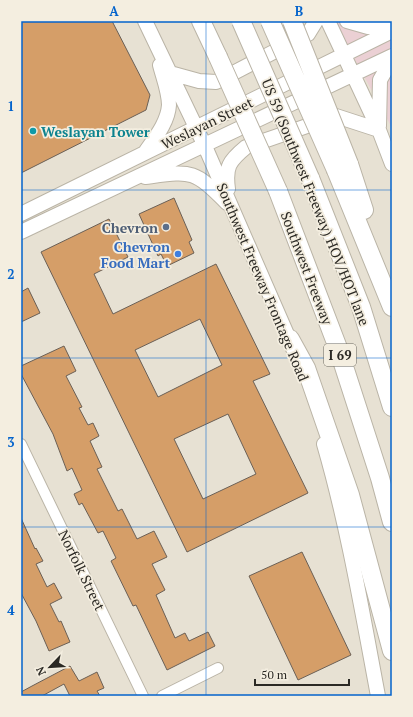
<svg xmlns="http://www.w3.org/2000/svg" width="413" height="717" font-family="'PT Serif',serif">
  <rect width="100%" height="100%" fill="#e7e1d3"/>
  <path fill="#ebd0d4" d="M 334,21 L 392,21 L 392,128 Z"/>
  <path fill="#d59e68" stroke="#6b6056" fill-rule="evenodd" d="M 21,21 L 112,21 L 150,95 L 146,110 L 21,173 Z
    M 174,198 L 192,240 L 189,242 L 194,253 L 167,266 L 161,254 L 158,256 L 139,214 Z
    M 109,219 L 128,257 L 94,274 L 113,314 L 216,264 L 270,374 L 253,381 L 308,493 L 187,552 L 41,252 ZM 200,319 L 222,365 L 158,397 L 135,350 ZM 228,414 L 256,474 L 203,499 L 174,439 Z
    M 28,288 L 40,313 L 21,322 L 21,292 Z
    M 64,346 L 76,371 L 66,376 L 82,407 L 79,408 L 88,425 L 93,423 L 99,436 L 90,441 L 102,467 L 97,469 L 118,511 L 122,509 L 137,539 L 154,531 L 167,557 L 152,564 L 165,590 L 156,595 L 175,638 L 185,633 L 189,641 L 208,632 L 215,646 L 167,670 L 136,605 L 133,606 L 111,561 L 116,558 L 103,531 L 98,533 L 82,503 L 79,505 L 74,494 L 82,490 L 72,468 L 67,471 L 53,434 L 21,374 L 21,366 Z
    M 21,518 L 35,549 L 36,548 L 43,561 L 36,564 L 47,587 L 54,583 L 62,598 L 50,604 L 59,622 L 61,621 L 70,642 L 49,651 L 36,621 L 21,593 Z
    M 302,552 L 351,655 L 298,680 L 249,576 Z
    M 70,666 L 79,681 L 97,672 L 104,688 L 97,691 L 100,696 L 70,696 L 64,684 L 42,696 L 21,696 L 21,692 L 32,686 Z"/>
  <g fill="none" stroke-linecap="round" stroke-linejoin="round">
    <defs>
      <path id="street" d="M 21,444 L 143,696
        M 162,696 L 218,668"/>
      <path id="secondary" d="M 145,21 L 204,144 L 293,348
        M 328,21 L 379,130 L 392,164
        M 347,21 L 368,27 L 392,26
        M 170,73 L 199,81 L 216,82 L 308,34 L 316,21
        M 379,126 L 380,80 L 392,59
        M 146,151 C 155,138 168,122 169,105 C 169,92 163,77 160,65
        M 145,177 C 192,171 193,169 227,203
        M 228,189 C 225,167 229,161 246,147 L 336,116 L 379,130
        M 21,214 L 392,31
        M 21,232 L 392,56
        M 324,444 C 348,527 362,611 378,696"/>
      <path id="highway" d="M 201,21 L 218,57
        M 349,164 L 364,210
        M 336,170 L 392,307
        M 310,178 L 361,307 L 392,407
        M 278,191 L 338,348 L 380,478 L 392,522
        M 290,339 L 306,368 L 350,495 L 392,651"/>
    </defs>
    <use href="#street" stroke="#bab4a6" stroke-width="12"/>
    <use href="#secondary" stroke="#bab4a6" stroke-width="16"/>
    <use href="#highway" stroke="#bab4a6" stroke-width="20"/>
    <use href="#street" stroke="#fff" stroke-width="10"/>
    <use href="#secondary" stroke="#fff" stroke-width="14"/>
    <use href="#highway" stroke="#fff" stroke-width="18"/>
    <defs>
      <path id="highway-bridge" d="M 241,21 L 310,178
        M 270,21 L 336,170
        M 292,21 L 349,164
        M 218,57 L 278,191"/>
    </defs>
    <use href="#highway-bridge" stroke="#bab4a6" stroke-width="20" stroke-linecap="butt"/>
    <use href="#highway-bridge" stroke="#fff" stroke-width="18"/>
  </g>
  <path fill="none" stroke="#0363cc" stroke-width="1" stroke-opacity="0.55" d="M 206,21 L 206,696M 21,190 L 392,190M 21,358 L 392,358M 21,527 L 392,527"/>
  <circle fill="#0f9aa8" stroke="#f4eee0" stroke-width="1.5" cx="33" cy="131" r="4"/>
  <circle fill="#5c6f8a" stroke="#f4eee0" stroke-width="1.5" cx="166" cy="227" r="4"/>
  <circle fill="#3f7fe0" stroke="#f4eee0" stroke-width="1.5" cx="178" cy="254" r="4"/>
  <g text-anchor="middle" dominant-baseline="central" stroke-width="3.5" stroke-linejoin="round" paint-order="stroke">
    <rect fill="#f4eee0" stroke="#67645c" stroke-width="1" x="324" y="344" width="32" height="22" rx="3"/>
    <g font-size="13" font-weight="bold" fill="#2b2924">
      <text x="340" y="355">I 69</text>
    </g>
    <g font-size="14" fill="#2b2924" stroke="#f4eee0">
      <text transform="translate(207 123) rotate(-26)">Weslayan Street</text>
      <text transform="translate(316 202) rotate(68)">US 59 (Southwest Freeway) HOV/HOT lane</text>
      <text transform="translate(307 268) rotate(69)">Southwest Freeway</text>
      <text transform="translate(263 282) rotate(67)">Southwest Freeway Frontage Road</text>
      <text transform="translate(82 570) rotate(64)">Norfolk Street</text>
    </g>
    <g font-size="14" font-weight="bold" fill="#0d838f" stroke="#f4eee0" text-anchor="start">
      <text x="41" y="131">Weslayan Tower</text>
    </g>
    <g font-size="14" font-weight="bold" fill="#4e5e75" stroke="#f4eee0" text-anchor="end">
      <text x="158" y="227">Chevron</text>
    </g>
    <g font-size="14" font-weight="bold" fill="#366cbe" stroke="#f4eee0" text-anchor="end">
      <text x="170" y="246">Chevron<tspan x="170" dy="16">Food Mart</tspan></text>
    </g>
  </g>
  <rect width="413" height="717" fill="none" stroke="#f4eee0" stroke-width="44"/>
  <g transform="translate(50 667) rotate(245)" stroke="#f4eee0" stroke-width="3" paint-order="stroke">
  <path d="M0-3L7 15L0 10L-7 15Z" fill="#2b2924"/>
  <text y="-6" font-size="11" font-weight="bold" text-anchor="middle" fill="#2b2924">N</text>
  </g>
  <path d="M255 679v6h94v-6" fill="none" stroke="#2b2924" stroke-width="2"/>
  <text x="261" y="679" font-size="12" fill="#2b2924" stroke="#f4eee0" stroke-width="3" paint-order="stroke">50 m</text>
  <rect x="22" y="22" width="369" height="673" fill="none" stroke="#0363cc" stroke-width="1.5"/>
  <g font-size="13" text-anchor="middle" font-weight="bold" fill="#0363cc">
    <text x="114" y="16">A</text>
    <text x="299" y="16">B</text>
    <text x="11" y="111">1</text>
    <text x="11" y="279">2</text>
    <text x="11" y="447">3</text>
    <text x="11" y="615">4</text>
  </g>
</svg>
